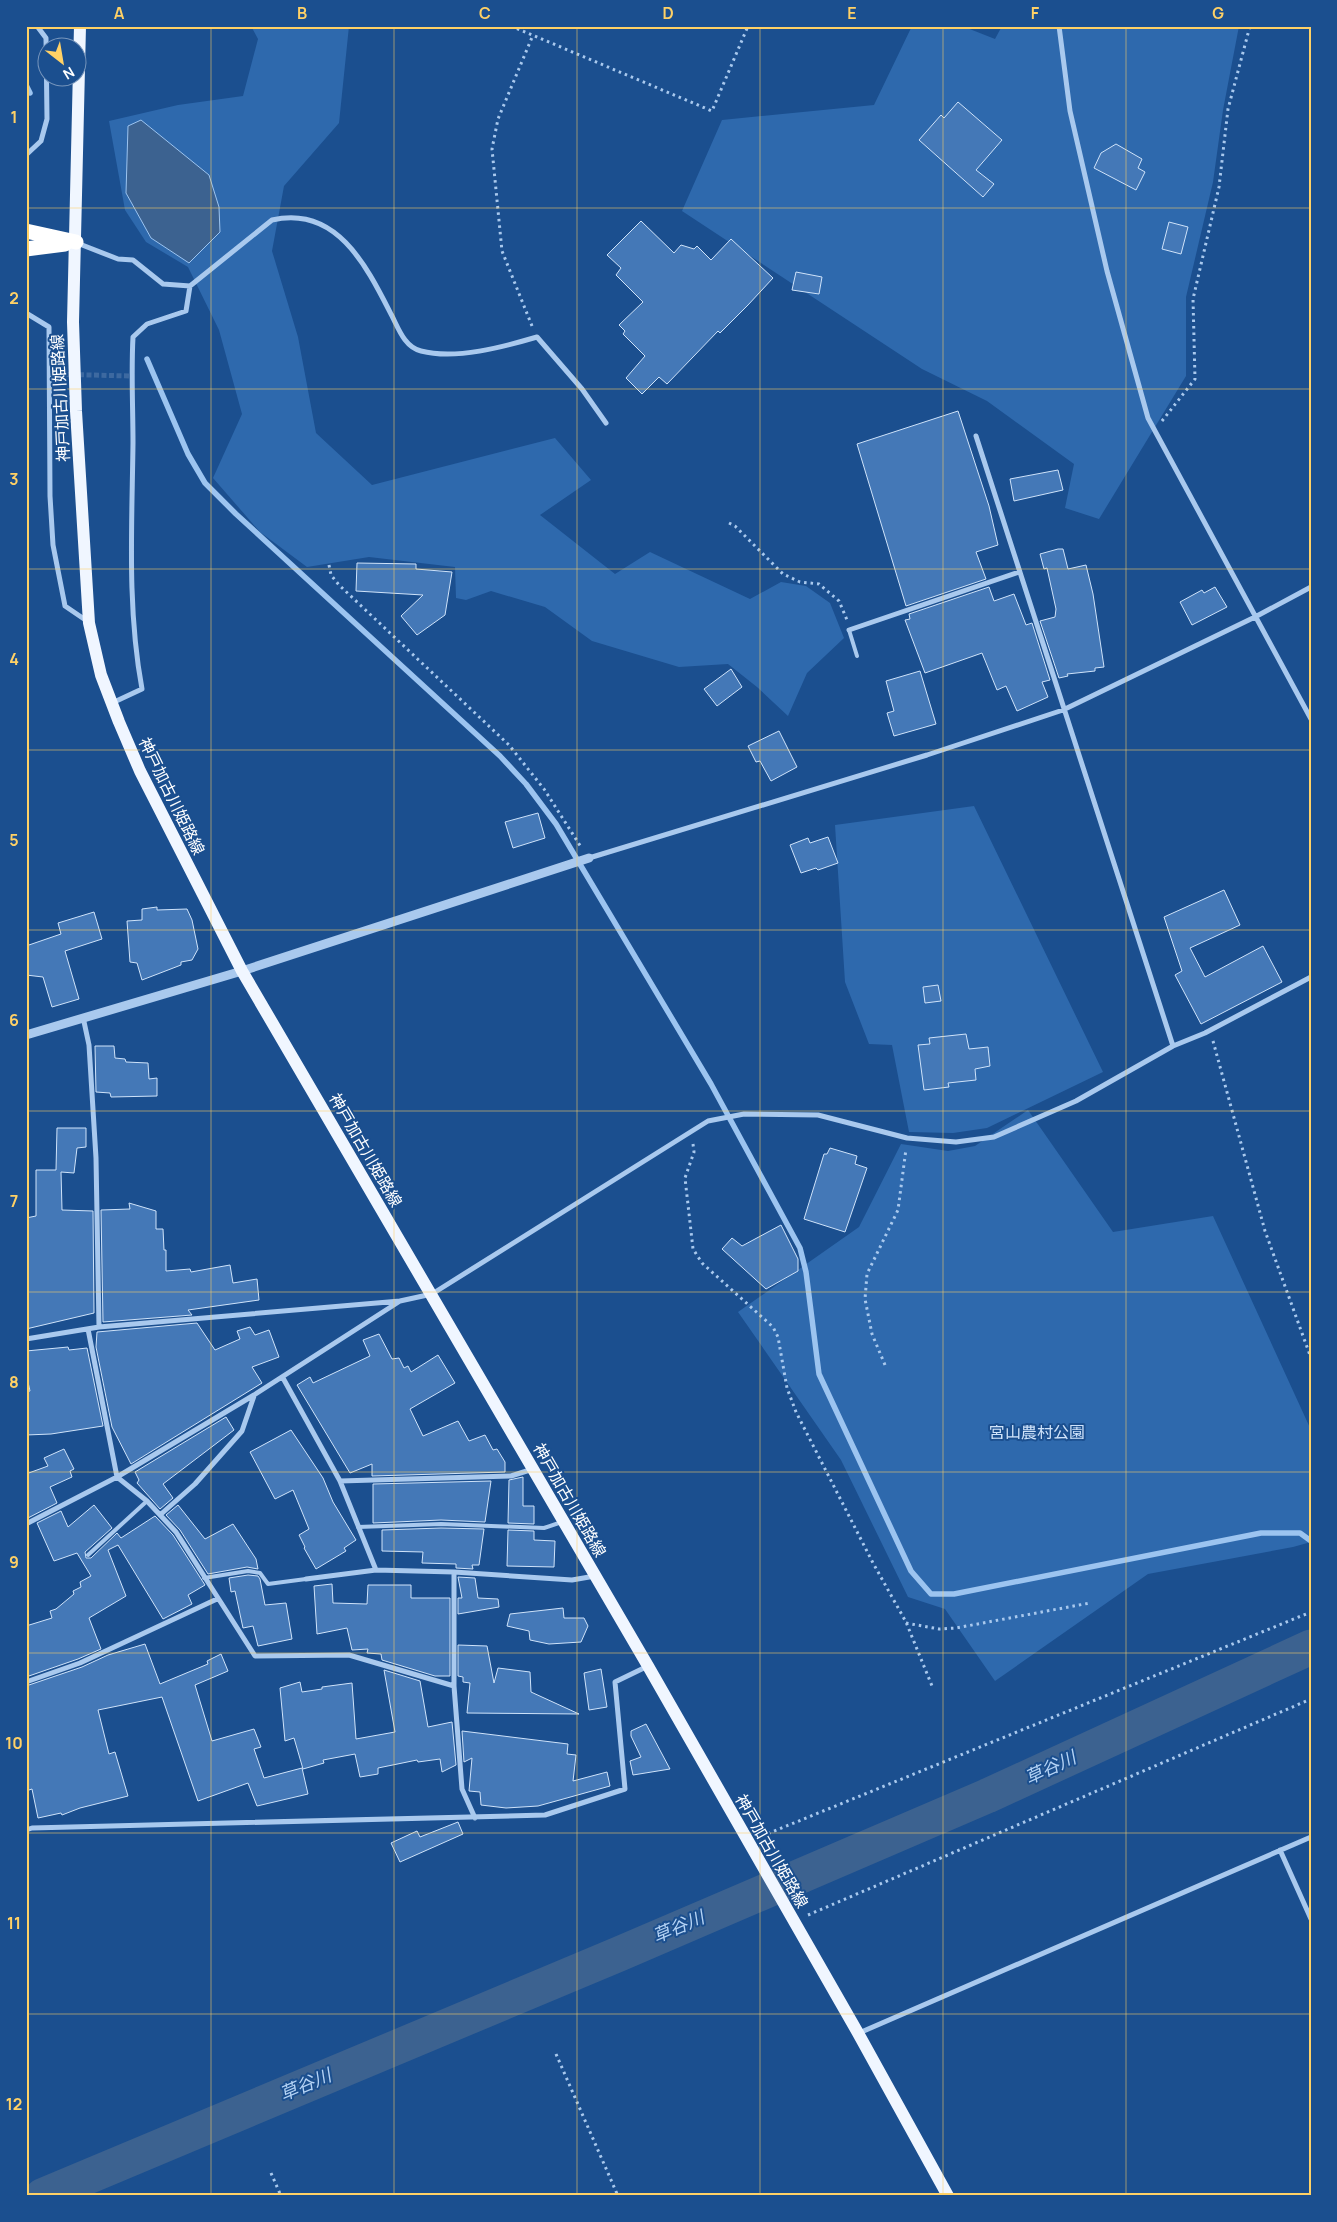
<svg xmlns="http://www.w3.org/2000/svg" width="1337" height="2222" font-family="Manrope,'Noto Sans JP',sans-serif">
  <rect width="100%" height="100%" fill="#1b4f8f"/>
  <path fill="#2e69ad" d="M 251,26 L 349,26 L 339,123 L 284,186 L 272,251 L 298,337 L 316,433 L 372,485 L 555,438 L 591,480 L 540,515 L 615,574 L 650,552 L 750,599 L 781,582 L 806,586 L 830,603 L 844,638 L 807,673 L 788,716 L 757,687 L 728,664 L 679,667 L 592,641 L 545,607 L 491,591 L 466,600 L 456,598 L 455,567 L 369,557 L 307,567 L 260,532 L 213,478 L 242,414 L 219,330 L 188,267 L 146,242 L 125,210 L 109,121 L 178,105 L 243,96 L 258,39 Z
    M 912,26 L 962,26 L 995,39 L 1002,26 L 1239,26 L 1223,110 L 1213,182 L 1186,297 L 1186,376 L 1099,519 L 1065,508 L 1074,464 L 987,401 L 922,369 L 682,211 L 722,120 L 874,105 Z
    M 974,806 L 1103,1072 L 987,1128 L 953,1133 L 909,1132 L 892,1045 L 869,1044 L 845,982 L 835,825 Z
    M 1028,1110 L 1113,1232 L 1213,1216 L 1311,1430 L 1311,1542 L 1293,1547 L 1148,1574 L 995,1681 L 945,1609 L 908,1597 L 841,1460 L 738,1312 L 859,1227 L 901,1144 L 948,1151 L 975,1146 Z"/>
  <path fill="#3c6290" stroke="#9cc4f0" d="M 141,120 L 209,175 L 219,207 L 220,232 L 189,263 L 151,238 L 126,193 L 128,126 Z"/>
  <g fill="none" stroke-linecap="round" stroke-linejoin="round">
    <path stroke="#9cc4f0" stroke-width="5.5" d="M 26,85 L 30,93
      M 147,359 L 188,454 L 205,483 L 236,514 L 500,756 L 526,784 L 556,824 L 711,1084 L 800,1248 L 806,1272 L 819,1374 L 911,1571 L 931,1594 L 954,1594 L 1261,1533 L 1300,1533 L 1311,1541"/>
    <path stroke="#3c6290" stroke-width="35" d="M 42,2196 L 619,1954 L 987,1796 L 1311,1647"/>
  </g>
  <path fill="#4478b7" stroke="#cfe3fa" d="M 958,102 L 1002,140 L 976,170 L 994,184 L 983,197 L 919,140 L 941,115 L 944,118 Z
    M 1116,144 L 1142,159 L 1138,168 L 1145,172 L 1136,190 L 1094,168 L 1101,153 Z
    M 641,221 L 674,253 L 681,245 L 694,249 L 697,246 L 711,260 L 731,239 L 773,278 L 748,305 L 720,333 L 718,331 L 667,384 L 659,377 L 642,394 L 626,378 L 645,356 L 623,334 L 625,331 L 619,325 L 643,302 L 616,275 L 621,268 L 607,255 Z
    M 1169,222 L 1188,227 L 1181,254 L 1162,249 Z
    M 796,272 L 822,277 L 819,294 L 792,290 Z
    M 958,411 L 989,506 L 998,545 L 976,552 L 986,579 L 906,606 L 857,444 Z
    M 1058,470 L 1063,490 L 1014,501 L 1010,479 Z
    M 1058,549 L 1063,549 L 1068,569 L 1086,565 L 1093,594 L 1104,667 L 1095,668 L 1095,671 L 1067,674 L 1068,676 L 1059,678 L 1040,621 L 1055,617 L 1056,609 L 1047,568 L 1044,569 L 1040,554 Z
    M 357,563 L 416,564 L 416,569 L 452,572 L 445,615 L 417,635 L 401,616 L 423,595 L 356,591 Z
    M 989,587 L 994,601 L 1014,594 L 1026,625 L 1032,623 L 1050,680 L 1042,682 L 1048,697 L 1017,711 L 1006,686 L 997,690 L 982,653 L 925,673 L 905,620 L 910,619 L 909,614 Z
    M 1215,587 L 1227,607 L 1192,625 L 1180,602 L 1202,590 L 1204,593 Z
    M 731,669 L 742,687 L 717,706 L 704,689 Z
    M 920,671 L 936,724 L 894,736 L 887,713 L 894,711 L 886,681 Z
    M 779,731 L 797,767 L 771,781 L 760,761 L 756,762 L 748,746 Z
    M 538,813 L 545,838 L 513,848 L 505,822 Z
    M 828,837 L 838,863 L 818,870 L 816,868 L 801,873 L 790,845 L 808,838 L 810,843 Z
    M 1224,890 L 1240,925 L 1190,948 L 1205,977 L 1263,946 L 1282,982 L 1201,1024 L 1175,975 L 1182,971 L 1164,917 Z
    M 157,907 L 157,910 L 187,909 L 192,920 L 198,949 L 192,960 L 181,962 L 181,965 L 142,980 L 137,963 L 130,962 L 127,921 L 142,920 L 142,909 Z
    M 94,912 L 102,939 L 65,951 L 79,999 L 52,1007 L 43,977 L 26,975 L 26,946 L 61,934 L 58,923 Z
    M 938,985 L 941,1001 L 925,1003 L 923,987 Z
    M 966,1034 L 969,1049 L 988,1047 L 990,1066 L 975,1069 L 976,1080 L 948,1083 L 949,1087 L 924,1090 L 918,1045 L 930,1044 L 929,1038 Z
    M 95,1046 L 114,1046 L 115,1058 L 125,1059 L 126,1062 L 148,1063 L 149,1079 L 157,1078 L 157,1096 L 111,1097 L 110,1093 L 96,1092 Z
    M 57,1128 L 86,1128 L 86,1147 L 77,1148 L 74,1173 L 61,1172 L 62,1210 L 93,1211 L 94,1313 L 26,1329 L 26,1218 L 36,1216 L 36,1170 L 56,1170 Z
    M 830,1148 L 857,1156 L 855,1164 L 867,1168 L 845,1232 L 804,1219 L 824,1154 L 827,1154 Z
    M 129,1203 L 156,1211 L 156,1229 L 163,1229 L 164,1250 L 166,1250 L 166,1271 L 190,1269 L 191,1272 L 230,1265 L 233,1283 L 257,1279 L 259,1300 L 188,1310 L 192,1315 L 103,1322 L 101,1210 L 130,1209 Z
    M 781,1225 L 798,1259 L 798,1271 L 766,1289 L 722,1249 L 732,1238 L 742,1246 Z
    M 197,1323 L 215,1350 L 240,1339 L 237,1331 L 250,1327 L 255,1335 L 269,1330 L 279,1357 L 252,1367 L 262,1383 L 131,1464 L 112,1427 L 96,1347 L 97,1332 Z
    M 379,1334 L 392,1359 L 399,1358 L 404,1368 L 408,1366 L 411,1372 L 438,1355 L 455,1383 L 410,1409 L 423,1436 L 458,1421 L 469,1441 L 485,1435 L 493,1450 L 497,1449 L 505,1462 L 505,1472 L 372,1476 L 372,1464 L 350,1473 L 297,1385 L 310,1377 L 313,1383 L 370,1356 L 363,1340 Z
    M 68,1347 L 69,1350 L 87,1348 L 103,1426 L 51,1434 L 26,1435 L 26,1392 L 30,1391 L 26,1373 L 26,1351 Z
    M 226,1417 L 234,1430 L 163,1484 L 173,1498 L 160,1509 L 137,1483 L 139,1480 L 135,1472 Z
    M 291,1430 L 323,1478 L 333,1502 L 356,1540 L 344,1548 L 346,1551 L 316,1569 L 304,1548 L 305,1547 L 299,1535 L 309,1529 L 293,1490 L 275,1499 L 250,1452 Z
    M 64,1449 L 74,1469 L 70,1471 L 72,1477 L 50,1487 L 57,1503 L 26,1519 L 26,1474 L 48,1466 L 44,1458 Z
    M 523,1477 L 523,1506 L 534,1506 L 534,1524 L 508,1523 L 509,1480 Z
    M 491,1481 L 485,1522 L 441,1520 L 373,1523 L 373,1484 Z
    M 94,1505 L 112,1528 L 85,1552 L 86,1558 L 91,1558 L 117,1533 L 121,1538 L 155,1516 L 173,1535 L 205,1585 L 188,1595 L 192,1604 L 163,1619 L 118,1545 L 108,1550 L 126,1596 L 89,1618 L 101,1649 L 78,1659 L 26,1677 L 26,1626 L 52,1618 L 50,1611 L 56,1609 L 74,1594 L 73,1591 L 81,1587 L 80,1582 L 91,1576 L 77,1553 L 54,1561 L 37,1523 L 61,1511 L 68,1527 Z
    M 178,1505 L 205,1539 L 233,1524 L 256,1559 L 258,1569 L 247,1567 L 208,1574 L 180,1530 L 166,1515 Z
    M 441,1528 L 484,1529 L 479,1565 L 472,1565 L 473,1569 L 456,1568 L 456,1564 L 422,1563 L 423,1552 L 382,1551 L 382,1530 Z
    M 508,1530 L 534,1531 L 534,1540 L 555,1541 L 554,1567 L 507,1566 Z
    M 248,1575 L 258,1576 L 260,1579 L 265,1605 L 286,1603 L 292,1639 L 258,1646 L 253,1626 L 243,1628 L 235,1591 L 231,1592 L 229,1578 Z
    M 458,1577 L 475,1578 L 478,1598 L 498,1599 L 499,1607 L 458,1614 L 458,1598 L 462,1598 Z
    M 332,1584 L 333,1603 L 367,1604 L 368,1585 L 411,1585 L 411,1598 L 450,1598 L 450,1676 L 435,1676 L 382,1660 L 381,1654 L 367,1653 L 368,1649 L 352,1650 L 347,1628 L 317,1634 L 314,1586 Z
    M 563,1608 L 564,1618 L 584,1618 L 588,1626 L 581,1642 L 549,1644 L 530,1640 L 529,1631 L 507,1626 L 510,1614 Z
    M 145,1644 L 160,1684 L 208,1664 L 207,1661 L 221,1654 L 228,1671 L 195,1685 L 212,1741 L 254,1729 L 261,1747 L 254,1749 L 264,1778 L 302,1768 L 308,1794 L 257,1806 L 248,1783 L 198,1801 L 162,1697 L 98,1710 L 109,1754 L 115,1752 L 128,1796 L 80,1808 L 62,1815 L 61,1813 L 38,1818 L 32,1789 L 26,1791 L 26,1686 L 82,1667 L 108,1655 Z
    M 458,1645 L 487,1646 L 494,1683 L 498,1668 L 530,1672 L 531,1692 L 579,1714 L 467,1713 L 470,1683 L 463,1682 L 463,1677 L 458,1676 Z
    M 601,1669 L 607,1707 L 589,1710 L 584,1673 Z
    M 384,1670 L 420,1681 L 428,1727 L 452,1722 L 456,1765 L 442,1772 L 440,1759 L 418,1762 L 417,1760 L 378,1768 L 378,1774 L 360,1777 L 355,1754 L 323,1760 L 324,1763 L 303,1769 L 294,1738 L 285,1741 L 280,1688 L 300,1682 L 302,1692 L 322,1689 L 322,1687 L 352,1683 L 356,1739 L 395,1732 Z
    M 646,1724 L 670,1769 L 633,1775 L 630,1761 L 641,1757 L 631,1736 L 631,1731 Z
    M 462,1731 L 568,1744 L 567,1754 L 576,1755 L 573,1781 L 607,1772 L 610,1786 L 538,1806 L 506,1808 L 481,1805 L 480,1792 L 469,1791 L 472,1758 L 464,1762 Z
    M 458,1822 L 463,1834 L 400,1862 L 391,1843 L 417,1831 L 420,1837 Z"/>
  <g fill="none" stroke-linecap="round" stroke-linejoin="round">
    <path stroke="#3d69a0" stroke-width="5" stroke-dasharray="5 2.5" stroke-linecap="butt" d="M 49,374 L 131,376"/>
    <path stroke="#a9c9ee" stroke-width="3" stroke-dasharray="2.5 4" stroke-linecap="butt" d="M 511,26 L 712,111 L 748,26
      M 532,326 L 502,251 L 492,149 L 498,119 L 533,35
      M 1162,421 L 1195,379 L 1193,299 L 1219,187 L 1228,109 L 1250,26
      M 729,523 L 735,526 L 783,574 L 800,582 L 819,584 L 839,601 L 847,620
      M 329,565 L 331,575 L 339,585 L 509,745 L 544,789 L 581,847
      M 1213,1041 L 1265,1231 L 1311,1358
      M 693,1144 L 694,1152 L 685,1178 L 693,1249 L 702,1263 L 773,1327 L 778,1337 L 787,1388 L 796,1412 L 873,1563 L 906,1622 L 932,1686
      M 885,1365 L 872,1334 L 865,1299 L 867,1274 L 898,1210 L 906,1149
      M 906,1623 L 939,1629 L 956,1628 L 1090,1603
      M 762,1836 L 1311,1612
      M 808,1915 L 1311,1699
      M 556,2054 L 618,2196
      M 271,2173 L 281,2196"/>
    <path stroke="#a9c9ee" stroke-width="4" d="M 849,630 L 857,656
      M 358,1527 L 441,1524 L 544,1528 L 562,1522
      M 88,1555 L 147,1501
      M 204,1578 L 248,1571 L 260,1573 L 268,1584 L 306,1579"/>
    <path stroke="#a9c9ee" stroke-width="5" d="M 1059,26 L 1070,111 L 1107,271 L 1148,418 L 1311,719
      M 26,155 L 41,141 L 47,119 L 46,38 L 37,26
      M 77,243 L 118,259 L 133,260 L 163,284 L 190,286
      M 26,313 L 49,327 L 50,496 L 53,545 L 65,606 L 87,621
      M 976,436 L 1173,1046
      M 849,630 L 1019,572
      M 112,703 L 142,689 C 127,608 132,526 133,443 C 133,407 131,373 133,337 L 147,324 L 186,311 L 190,286 L 272,220 C 336,205 366,265 391,314 C 398,327 404,347 421,351 C 456,360 503,347 537,337 L 582,389 L 606,423
      M 589,858 L 927,755 L 1063,710 L 1255,617 L 1311,587
      M 83,1017 L 89,1045 L 96,1158 L 99,1327
      M 88,1329 L 117,1477 L 147,1501 L 176,1532 L 255,1656 L 349,1655 L 454,1686 L 462,1789 L 475,1818
      M 26,1339 L 99,1327 L 400,1301
      M 283,1378 L 340,1481 L 376,1570
      M 340,1481 L 511,1476 L 533,1469
      M 160,1515 L 195,1484 L 242,1431 L 254,1396
      M 26,1524 L 117,1477 L 254,1395 L 400,1301 L 432,1294 L 708,1121 L 744,1114 L 818,1115 L 907,1138 L 956,1142 L 994,1137 L 1076,1101 L 1173,1046 L 1205,1033 L 1311,977
      M 306,1579 L 376,1570 L 454,1572 L 572,1580 L 595,1576
      M 26,1682 L 80,1663 L 217,1599
      M 454,1686 L 454,1572
      M 26,1830 L 32,1828 L 545,1815 L 625,1789 L 615,1682 L 648,1666
      M 1280,1850 L 1311,1919
      M 859,2033 L 1311,1837"/>
    <path stroke="#a9c9ee" stroke-width="9" d="M 26,1035 L 242,971 L 589,858"/>
    <path stroke="#f0f6ff" stroke-width="12" d="M 80,26 L 73,322 L 76,411 L 89,623 L 101,675 L 119,722 L 140,771 L 242,971 L 648,1666 L 858,2033 L 948,2196"/>
    <path stroke="#fff" stroke-width="15" d="M 26,231 L 76,242
      M 26,249 L 65,244"/>
  </g>
  <path fill="none" stroke="#ffd166" stroke-width="1" stroke-opacity="0.55" d="M 211,26 L 211,2196M 394,26 L 394,2196M 577,26 L 577,2196M 760,26 L 760,2196M 943,26 L 943,2196M 1126,26 L 1126,2196M 26,208 L 1311,208M 26,389 L 1311,389M 26,569 L 1311,569M 26,750 L 1311,750M 26,930 L 1311,930M 26,1111 L 1311,1111M 26,1292 L 1311,1292M 26,1472 L 1311,1472M 26,1653 L 1311,1653M 26,1833 L 1311,1833M 26,2014 L 1311,2014"/>
  <g text-anchor="middle" dominant-baseline="central" stroke-width="4" stroke-linejoin="round" paint-order="stroke">
    <g font-size="16" fill="#fff" stroke="#1b4f8f">
      <text transform="translate(60 398) rotate(-93)">神戸加古川姫路線</text>
      <text transform="translate(172 796) rotate(64)">神戸加古川姫路線</text>
      <text transform="translate(366 1150) rotate(60)">神戸加古川姫路線</text>
      <text transform="translate(570 1500) rotate(60)">神戸加古川姫路線</text>
      <text transform="translate(772 1851) rotate(60)">神戸加古川姫路線</text>
    </g>
    <g font-size="16" fill="#cfe3fa" stroke="#1b4f8f">
      <text x="1037" y="1432">宮山農村公園</text>
    </g>
    <g font-size="18" font-style="italic" fill="#b5d3f5" stroke="#1b4f8f">
      <text transform="translate(1050 1767) rotate(-25)">草谷川</text>
      <text transform="translate(678 1926) rotate(-23)">草谷川</text>
      <text transform="translate(305 2084) rotate(-23)">草谷川</text>
    </g>
  </g>
  <rect width="1337" height="2222" fill="none" stroke="#1b4f8f" stroke-width="55"/>
  <g transform="translate(62 62) rotate(149)"><circle r="24" fill="#1b4f8f" stroke="#7695bc"/>
  <path d="M0-4L9 19L0 12L-9 19Z" fill="#ffd166"/>
  <text y="-8" font-size="14" font-weight="bold" text-anchor="middle" fill="#ffffff">N</text>
  </g>
  <rect x="28" y="28" width="1282" height="2166" fill="none" stroke="#ffd166" stroke-width="2"/>
  <g font-size="16" text-anchor="middle" font-weight="bold" fill="#ffd166">
    <text x="119" y="19">A</text>
    <text x="302" y="19">B</text>
    <text x="485" y="19">C</text>
    <text x="668" y="19">D</text>
    <text x="852" y="19">E</text>
    <text x="1035" y="19">F</text>
    <text x="1218" y="19">G</text>
    <text x="14" y="123">1</text>
    <text x="14" y="304">2</text>
    <text x="14" y="485">3</text>
    <text x="14" y="665">4</text>
    <text x="14" y="846">5</text>
    <text x="14" y="1026">6</text>
    <text x="14" y="1207">7</text>
    <text x="14" y="1388">8</text>
    <text x="14" y="1568">9</text>
    <text x="14" y="1749">10</text>
    <text x="14" y="1929">11</text>
    <text x="14" y="2110">12</text>
  </g>
</svg>
